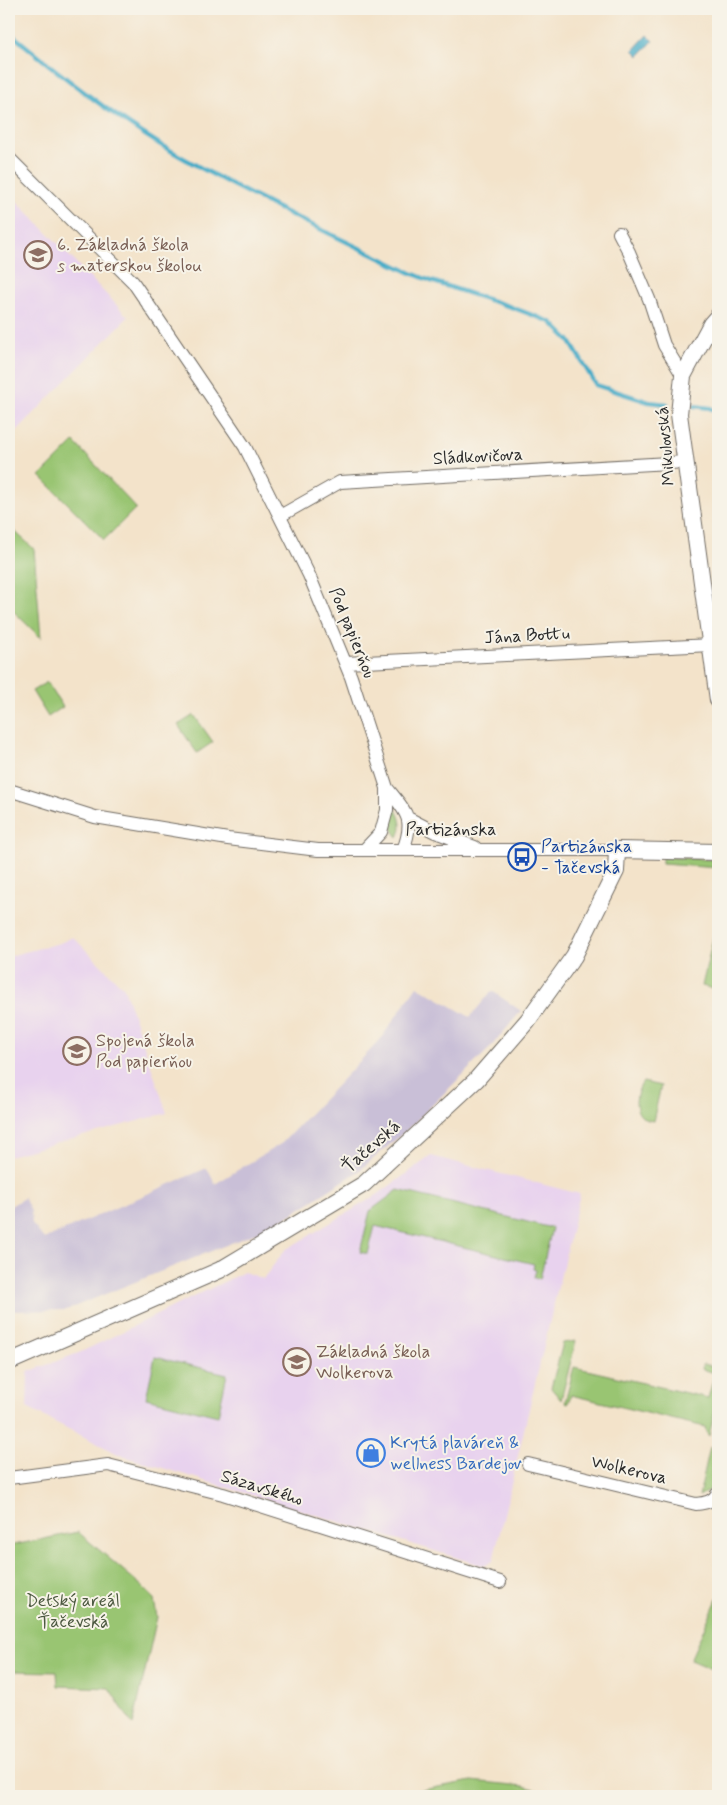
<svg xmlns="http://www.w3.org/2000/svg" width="727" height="1805" font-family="Mynerve,sans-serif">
  <rect width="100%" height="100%" fill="#f7f3e8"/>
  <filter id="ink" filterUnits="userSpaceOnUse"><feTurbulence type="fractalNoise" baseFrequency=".02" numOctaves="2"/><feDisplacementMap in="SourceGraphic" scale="10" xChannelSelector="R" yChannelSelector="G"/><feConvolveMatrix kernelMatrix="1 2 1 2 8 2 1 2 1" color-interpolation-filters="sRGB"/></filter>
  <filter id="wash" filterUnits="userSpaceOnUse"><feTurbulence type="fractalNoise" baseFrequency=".0096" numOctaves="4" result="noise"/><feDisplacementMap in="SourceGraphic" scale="20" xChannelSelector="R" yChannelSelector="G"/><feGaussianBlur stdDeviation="1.12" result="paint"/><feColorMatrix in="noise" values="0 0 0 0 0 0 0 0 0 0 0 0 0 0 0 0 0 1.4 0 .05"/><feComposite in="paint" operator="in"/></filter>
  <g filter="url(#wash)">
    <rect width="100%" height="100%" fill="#f3e3ca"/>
    <path fill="#e8d2ee" d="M 9,193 L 128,317 L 9,439 Z
      M 73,937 L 124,988 L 167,1113 L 9,1156 L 9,956 L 60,943 Z
      M 431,1156 L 580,1194 L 493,1561 L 484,1566 L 120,1455 L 27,1408 L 28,1372 L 81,1352 L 244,1272 L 263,1279 L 285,1250 L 377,1195 Z"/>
    <path fill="#c9bfd7" d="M 417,986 L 470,1017 L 492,991 L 521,1011 L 489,1049 L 408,1129 L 359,1171 L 273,1226 L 66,1310 L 9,1311 L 9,1207 L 24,1198 L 31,1211 L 32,1224 L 44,1239 L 207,1168 L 215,1184 L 282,1143 L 380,1040 Z"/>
    <path fill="#99c572" stroke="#62784e" d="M 74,442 L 136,508 L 104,540 L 40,476 Z
      M 9,526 L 34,549 L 41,638 L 9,607 Z
      M 47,682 L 63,707 L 48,717 L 32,691 Z
      M 194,715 L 213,742 L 197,753 L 178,725 Z
      M 393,805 C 400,816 404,825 398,837 C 389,827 389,818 393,805 Z
      M 662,857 L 718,860 L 718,868 L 662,864 Z
      M 718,917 L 718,990 L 702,986 Z
      M 643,1082 L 661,1086 L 653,1121 C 632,1119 633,1096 643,1082 Z
      M 398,1190 L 552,1228 L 540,1279 L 534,1277 L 536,1270 L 533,1269 L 534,1264 L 375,1226 L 368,1254 L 360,1252 L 370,1211 Z
      M 576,1341 L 561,1400 L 551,1388 L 563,1343 Z
      M 155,1357 L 227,1374 L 218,1416 L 146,1398 Z
      M 703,1364 L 718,1367 L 718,1397 L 709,1436 L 706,1432 L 705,1427 L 571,1395 L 568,1403 L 565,1402 L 574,1367 L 708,1398 L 715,1373 L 702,1369 Z
      M 710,1447 C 722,1455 720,1479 710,1489 C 707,1492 703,1494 699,1496 Z
      M 78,1532 L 143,1587 L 154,1599 L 157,1617 L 133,1725 L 109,1688 L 58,1686 L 57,1672 L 9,1671 L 9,1546 Z
      M 718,1597 L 718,1671 L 716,1671 L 690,1660 Z
      M 472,1781 L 524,1786 L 556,1796 L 400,1796 L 399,1794 Z"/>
    <path fill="#47acc7" stroke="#396c79" d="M 647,35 L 653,41 L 639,56 L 633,50 Z"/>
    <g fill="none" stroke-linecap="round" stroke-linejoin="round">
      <path stroke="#47acc7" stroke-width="4.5" d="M 9,32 C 57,72 107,112 161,145 C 241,193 327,232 411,273 L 431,281 L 511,307 L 551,322 L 569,340 L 596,385 L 649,402 L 667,404
        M 694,406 L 710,408 L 718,413"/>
    </g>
  </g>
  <g filter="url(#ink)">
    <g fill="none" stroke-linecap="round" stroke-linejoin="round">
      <defs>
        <path id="minor" d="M 9,158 L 133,282 L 245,447 L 309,575 L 351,677 L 387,788 L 387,810 L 381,832 L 364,850
          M 619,233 L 629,252 L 649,299 L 664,345 L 683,376
          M 280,516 L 340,482 L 686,462
          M 346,663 L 711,645
          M 387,788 C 407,813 415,819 403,850
          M 9,790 L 95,817 L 228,839 L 318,850 L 617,850
          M 408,818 L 435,832 L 475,847
          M 528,1464 L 696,1504 C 706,1503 712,1502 718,1493
          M 9,1478 L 108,1465 L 223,1494 L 500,1582"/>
        <path id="tertiary" d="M 718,316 L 711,324 L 683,376 L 679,414 L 718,700
          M 9,1362 L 220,1270 L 364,1184 L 476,1080 L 528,1020 L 574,956 L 616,871 L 617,850 L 718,852"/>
      </defs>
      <use href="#minor" stroke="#716b63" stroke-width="14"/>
      <use href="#tertiary" stroke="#716b63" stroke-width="18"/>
      <use href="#minor" stroke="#fff" stroke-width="12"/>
      <use href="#tertiary" stroke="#fff" stroke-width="16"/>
    </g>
  </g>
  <defs>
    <symbol id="school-ring" viewBox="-11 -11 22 22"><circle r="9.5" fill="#f7f3e8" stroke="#8d6e63" stroke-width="1.5"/><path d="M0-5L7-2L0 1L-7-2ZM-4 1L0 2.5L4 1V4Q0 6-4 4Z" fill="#8d6e63"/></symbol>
    <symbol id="bus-ring" viewBox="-11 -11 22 22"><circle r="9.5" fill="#f7f3e8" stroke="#1a4fb4" stroke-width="1.5"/><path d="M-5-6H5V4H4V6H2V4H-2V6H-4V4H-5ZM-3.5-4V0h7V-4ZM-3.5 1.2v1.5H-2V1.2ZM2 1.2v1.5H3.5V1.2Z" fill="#1a4fb4"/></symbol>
    <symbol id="shop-ring" viewBox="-11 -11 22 22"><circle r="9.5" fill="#f7f3e8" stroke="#3f7fe0" stroke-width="1.5"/><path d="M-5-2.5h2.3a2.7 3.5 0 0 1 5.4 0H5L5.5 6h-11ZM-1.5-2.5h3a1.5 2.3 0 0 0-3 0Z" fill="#3f7fe0"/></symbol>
  </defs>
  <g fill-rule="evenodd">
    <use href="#school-ring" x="22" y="239" width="32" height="32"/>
    <use href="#bus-ring" x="506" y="841" width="32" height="32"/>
    <use href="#school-ring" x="61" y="1035" width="32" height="32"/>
    <use href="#school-ring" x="281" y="1346" width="32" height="32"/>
    <use href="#shop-ring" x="355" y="1437" width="32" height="32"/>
  </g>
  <g text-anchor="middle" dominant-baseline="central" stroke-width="4" stroke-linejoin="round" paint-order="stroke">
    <g font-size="18" fill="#785e54" stroke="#f7f3e8" text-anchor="start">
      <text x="57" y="245">6. Základná škola<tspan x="57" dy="21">s materskou školou</tspan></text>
      <text x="96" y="1041">Spojená škola<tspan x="96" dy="21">Pod papierňou</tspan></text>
      <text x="316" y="1352">Základná škola<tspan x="316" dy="21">Wolkerova</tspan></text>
    </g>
    <g font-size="18" fill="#2b2b2b" stroke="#f7f3e8">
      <text transform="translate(666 446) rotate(-95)">Mikulovská</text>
      <text transform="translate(478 457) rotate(-3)">Sládkovičova</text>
      <text transform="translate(352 633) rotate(68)">Pod papierňou</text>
      <text transform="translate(527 636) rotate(-3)">Jána Bottu</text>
      <text x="451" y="830">Partizánska</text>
      <text transform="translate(371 1147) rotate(-41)">Ťačevská</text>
      <text transform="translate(629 1470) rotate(13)">Wolkerova</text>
      <text transform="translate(262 1488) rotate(17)">Sázavského</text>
    </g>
    <g font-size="18" fill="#164399" stroke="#f7f3e8" text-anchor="start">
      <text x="541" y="847">Partizánska<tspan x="541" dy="21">- Tačevská</tspan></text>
    </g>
    <g font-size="18" fill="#366cbe" stroke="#f7f3e8" text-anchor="start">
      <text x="390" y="1443">Krytá plaváreň &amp;<tspan x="390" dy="21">wellness Bardejov</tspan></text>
    </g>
    <g font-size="18" fill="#4c5940" stroke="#f7f3e8">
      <text x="73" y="1601">Detský areál<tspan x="73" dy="21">Ťačevská</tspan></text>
    </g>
  </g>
  <rect width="727" height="1805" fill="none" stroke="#f7f3e8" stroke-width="30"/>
</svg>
